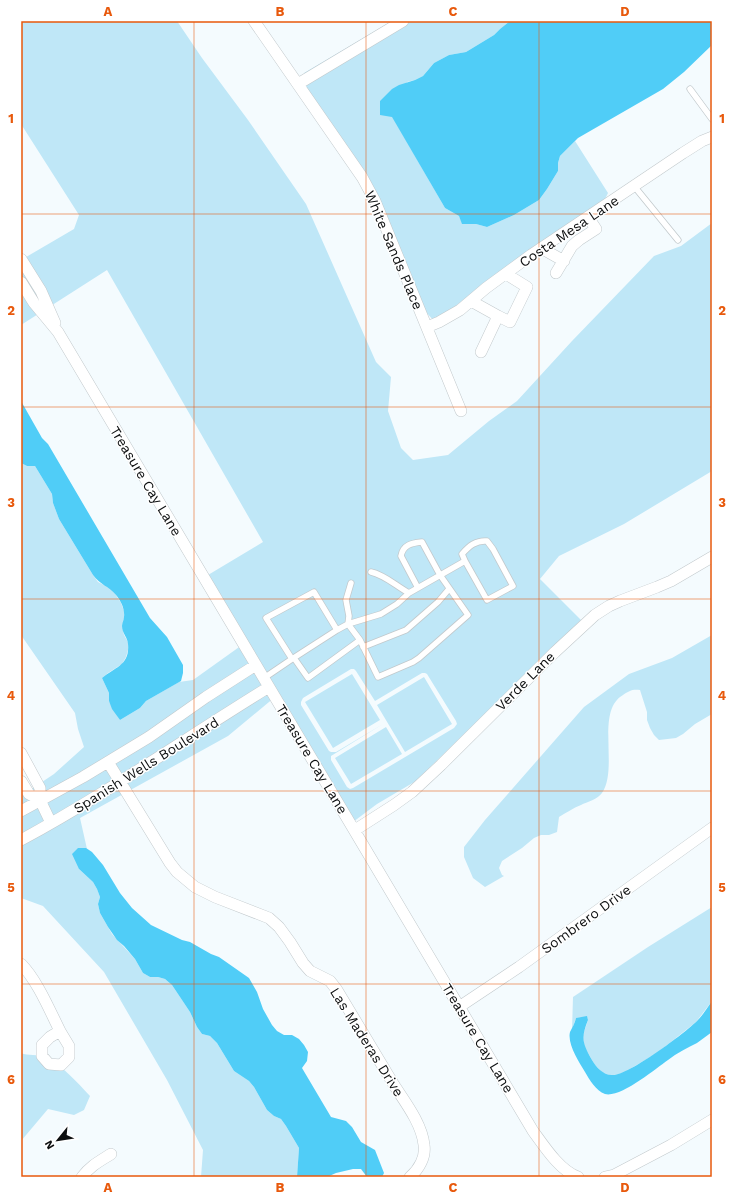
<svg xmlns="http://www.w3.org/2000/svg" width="733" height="1198" font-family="'Work Sans',sans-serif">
  <rect width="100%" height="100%" fill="#f4fbfe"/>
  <path fill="#bfe7f7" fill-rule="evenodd" d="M 21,21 L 177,21 L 202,58 L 248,120 L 306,204 L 376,362 L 391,377 L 388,411 L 401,448 L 413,460 L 448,455 L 489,421 L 517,401 L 572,341 L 654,256 L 681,246 L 712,223 L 712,471 L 624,524 L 559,556 L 540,579 L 581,620 L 416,781 L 377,804 L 353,822 L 275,697 L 228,736 L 80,818 L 87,849 L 85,848 L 79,869 L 93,882 L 97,889 L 100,897 L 98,904 L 100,913 L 112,934 L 135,959 L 143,973 L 150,977 L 158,977 L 165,979 L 172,985 L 190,1012 L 197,1027 L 202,1034 L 210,1036 L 217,1043 L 234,1071 L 249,1081 L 254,1087 L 267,1110 L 274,1116 L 281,1119 L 286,1126 L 299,1148 L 297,1177 L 201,1177 L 203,1150 L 167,1080 L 104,972 L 43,906 L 21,898 L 21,796 L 54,774 L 84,747 L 78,729 L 75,713 L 21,635 L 21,463 L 27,466 L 35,466 L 52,494 L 53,503 L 59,519 L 93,575 L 98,582 L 112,589 L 121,603 L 124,611 L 124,619 L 122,626 L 124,635 L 128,642 L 128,650 L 126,657 L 122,664 L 108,673 L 102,678 L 109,693 L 109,701 L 120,720 L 140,708 L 146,701 L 179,682 L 193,680 L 242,645 L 203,578 L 263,542 L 107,270 L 21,325 L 21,260 L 74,229 L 79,215 L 21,124 ZM 351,669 L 354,669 L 356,671 L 375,701 L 422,673 L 425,673 L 427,674 L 456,721 L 457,724 L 454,728 L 353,788 L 350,789 L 347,787 L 331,760 L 331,756 L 383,724 L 336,752 L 331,752 L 329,751 L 301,705 L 301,702 L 303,698 Z
    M 392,21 L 510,21 L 500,29 L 494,35 L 466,52 L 449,55 L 434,63 L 423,76 L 415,80 L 407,82 L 392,116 L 445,208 L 459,216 L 463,224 L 476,224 L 487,227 L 514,215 L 539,200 L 547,189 L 558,171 L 558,163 L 560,156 L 575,141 L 608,193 L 605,199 L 510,264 L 435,322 L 424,310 L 389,233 L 307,92 L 304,73 Z
    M 712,635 L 712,714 L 695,724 L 683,734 L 676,738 L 659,740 L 654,735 L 650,728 L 647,720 L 647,712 L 640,690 C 632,689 629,691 623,695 C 595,711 619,768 602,793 C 598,799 587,802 581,805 C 573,808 566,813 559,817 L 557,832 L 549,835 L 541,835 L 534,838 L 522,848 L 502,861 L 499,868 L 502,875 L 504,876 L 485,887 L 473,878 L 464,857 L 464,847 L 485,820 L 584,707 L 629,674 L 672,658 Z
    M 352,674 L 380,720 L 333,748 L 305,702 Z
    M 424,677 L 452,724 L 405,752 L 377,705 Z
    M 386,727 L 402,754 L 351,784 L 335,758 Z
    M 712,907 L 712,1001 L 696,1022 L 657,1053 L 623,1073 L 614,1075 L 608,1075 L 603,1073 L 595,1065 L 584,1046 L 583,1035 L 588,1020 L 587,1017 L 576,1018 L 572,1030 L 573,997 L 648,947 Z
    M 21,1053 C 28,1056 38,1054 45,1057 C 63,1066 77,1082 90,1096 L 84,1110 L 74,1115 L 48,1109 L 21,1141 Z"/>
  <path fill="#50cdf7" d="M 510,21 L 712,21 L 712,45 L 684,72 L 663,89 L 578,138 L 560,156 L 558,163 L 558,171 L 547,189 L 539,200 L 514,215 L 487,227 L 476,224 L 462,224 L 459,216 L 445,208 L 392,117 L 380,115 L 380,101 L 392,89 L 399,85 L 415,80 L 423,76 L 434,63 L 449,55 L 466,52 L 494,35 L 500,29 Z
    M 21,401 L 42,438 L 48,444 L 150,618 L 167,637 L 183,665 L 183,673 L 181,681 L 146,701 L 140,708 L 120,720 L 112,709 L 109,701 L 109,693 L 102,678 C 115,667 130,665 128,644 C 128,638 122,633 122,626 C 122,623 124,620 124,617 C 125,609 121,601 116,595 C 109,586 100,585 93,575 L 59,519 L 53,503 L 52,494 L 35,466 L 27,466 L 21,463 Z
    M 78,848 L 86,848 L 92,852 L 103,865 L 120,893 L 132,908 L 151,925 L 182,940 L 190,942 L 211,954 L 219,957 L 249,978 L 257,992 L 263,1009 L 272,1025 L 277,1031 L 284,1035 L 292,1035 L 299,1039 L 304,1045 L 308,1052 L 307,1061 L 302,1068 L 331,1117 L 346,1121 L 352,1127 L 361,1142 L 375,1150 L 384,1173 L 382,1177 L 367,1177 L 361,1169 L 353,1169 L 336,1173 L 327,1177 L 297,1177 L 299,1148 L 286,1126 L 281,1119 L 274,1116 L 267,1110 L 254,1087 L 249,1081 L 234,1071 L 217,1043 L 210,1036 L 202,1034 L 197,1027 L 190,1012 L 172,985 L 165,979 L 158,977 L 150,977 L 143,973 L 135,959 L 124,946 L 117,940 L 108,927 L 100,913 L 98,904 L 100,897 L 97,889 L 93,882 L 79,869 L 72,854 Z
    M 712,1001 L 712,1032 C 707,1036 702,1039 697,1043 C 687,1048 677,1053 668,1060 C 655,1069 621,1098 605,1094 C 596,1091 589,1079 585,1072 C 579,1062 567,1044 570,1032 C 572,1028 575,1023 576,1018 L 587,1016 L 588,1020 C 581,1038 582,1043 592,1060 C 596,1067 604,1076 613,1075 C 629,1075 685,1033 697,1021 C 703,1015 707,1008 712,1001 Z"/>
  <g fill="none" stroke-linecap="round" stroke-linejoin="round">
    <defs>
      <path id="service" d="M 690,89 L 712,119
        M 634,186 L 678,240
        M 371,572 C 385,575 396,586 409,593 L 465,561 L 462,554 C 469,546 476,540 487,541 L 493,549 L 513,586 L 487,600 L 465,561
        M 360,640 L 348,624 L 381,614 L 397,604 L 409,593
        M 363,647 L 406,630 L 438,602 L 449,589
        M 294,658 L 308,678 L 360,640 L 378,677 L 413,662 L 419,658 L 468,615 L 440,575 L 422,542 C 411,543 403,545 401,556 L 418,588
        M 292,659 L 337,630
        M 264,678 L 292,659 L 266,618 L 314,592 L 337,630 L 348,624 L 349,616 L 346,600 L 351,583"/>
      <path id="minor" d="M 254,21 L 362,177 L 375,201 L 461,411
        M 298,84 L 403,21
        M 541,248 L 564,261
        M 21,259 L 41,291 L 55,323
        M 556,273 L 572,246 L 579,240 L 596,229 L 588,217
        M 21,282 L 34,303 L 58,332 L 533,1131 C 544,1146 560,1171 578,1177
        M 471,301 L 498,316
        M 427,327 L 439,322 L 460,310 L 486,288 L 531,255 L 683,153 L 702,141 L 712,137
        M 481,352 L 498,316 L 510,322 L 527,287 L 506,274
        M 21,753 L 40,788 L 40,800 L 51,823
        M 108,762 L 170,863 L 177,872 L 195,887 L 215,897 L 269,918 L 279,927 L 290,942 L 303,963 L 310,971 L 330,981 L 337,990 C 356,1022 375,1053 394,1085 C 405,1102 422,1124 424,1145 C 426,1157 419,1169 410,1177
        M 21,781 L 29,794 L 40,800
        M 21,811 L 83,777 L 149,737 L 206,697 L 256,665
        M 355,830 L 394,805 L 412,792 L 441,765 L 555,652 L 595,615 L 609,606 L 620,601 L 657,587 L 671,581 L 712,557
        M 21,840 C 106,794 186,738 269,687
        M 21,964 C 37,980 50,1011 60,1031
        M 459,1007 L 519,967 L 712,828
        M 60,1031 L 69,1046 L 69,1057 L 61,1065 L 49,1064 L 42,1056 L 42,1045 L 50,1037 Z
        M 82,1177 C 90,1166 100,1161 111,1154
        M 605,1177 L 614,1175 L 671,1145 L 712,1120"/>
    </defs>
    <use href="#service" stroke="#c2c9cc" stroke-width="7"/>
    <use href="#minor" stroke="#c2c9cc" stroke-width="12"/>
    <use href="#service" stroke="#fff" stroke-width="5.5"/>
    <use href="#minor" stroke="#fff" stroke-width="11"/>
  </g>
  <path fill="none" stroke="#e8590c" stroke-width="1" stroke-opacity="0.55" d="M 194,21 L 194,1177M 366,21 L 366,1177M 539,21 L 539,1177M 21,214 L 712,214M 21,407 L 712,407M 21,599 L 712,599M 21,791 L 712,791M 21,984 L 712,984"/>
  <g text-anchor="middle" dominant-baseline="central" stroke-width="3" stroke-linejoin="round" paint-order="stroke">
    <g font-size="14" fill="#0d0f10" stroke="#fff">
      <text transform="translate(569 231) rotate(-34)">Costa Mesa Lane</text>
      <text transform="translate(394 250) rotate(67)">White Sands Place</text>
      <text transform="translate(146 481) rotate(59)">Treasure Cay Lane</text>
      <text transform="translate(525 681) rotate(-45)">Verde Lane</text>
      <text transform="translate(312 759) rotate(59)">Treasure Cay Lane</text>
      <text transform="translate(146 765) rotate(-32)">Spanish Wells Boulevard</text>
      <text transform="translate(586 919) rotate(-36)">Sombrero Drive</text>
      <text transform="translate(478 1038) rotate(59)">Treasure Cay Lane</text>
      <text transform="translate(367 1042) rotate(58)">Las Maderas Drive</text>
    </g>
  </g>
  <rect width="733" height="1198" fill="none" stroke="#ffffff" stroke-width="44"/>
  <g transform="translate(58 1140) rotate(240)" stroke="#ffffff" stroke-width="3" paint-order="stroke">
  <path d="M0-3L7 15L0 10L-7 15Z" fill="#0d0f10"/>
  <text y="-6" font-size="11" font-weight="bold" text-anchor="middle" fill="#0d0f10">N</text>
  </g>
  <rect x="22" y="22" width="689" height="1154" fill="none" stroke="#e8590c" stroke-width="1.5"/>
  <g font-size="13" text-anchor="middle" font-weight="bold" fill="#e8590c">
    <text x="108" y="16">A</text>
    <text x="280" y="16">B</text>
    <text x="453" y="16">C</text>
    <text x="625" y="16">D</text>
    <text x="11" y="123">1</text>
    <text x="722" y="123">1</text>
    <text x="11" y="315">2</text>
    <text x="722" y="315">2</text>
    <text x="11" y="507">3</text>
    <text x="722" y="507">3</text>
    <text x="11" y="700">4</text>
    <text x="722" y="700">4</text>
    <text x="11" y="892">5</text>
    <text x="722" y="892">5</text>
    <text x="11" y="1084">6</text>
    <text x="722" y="1084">6</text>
    <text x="108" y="1192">A</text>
    <text x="280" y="1192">B</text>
    <text x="453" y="1192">C</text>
    <text x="625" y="1192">D</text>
  </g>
</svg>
